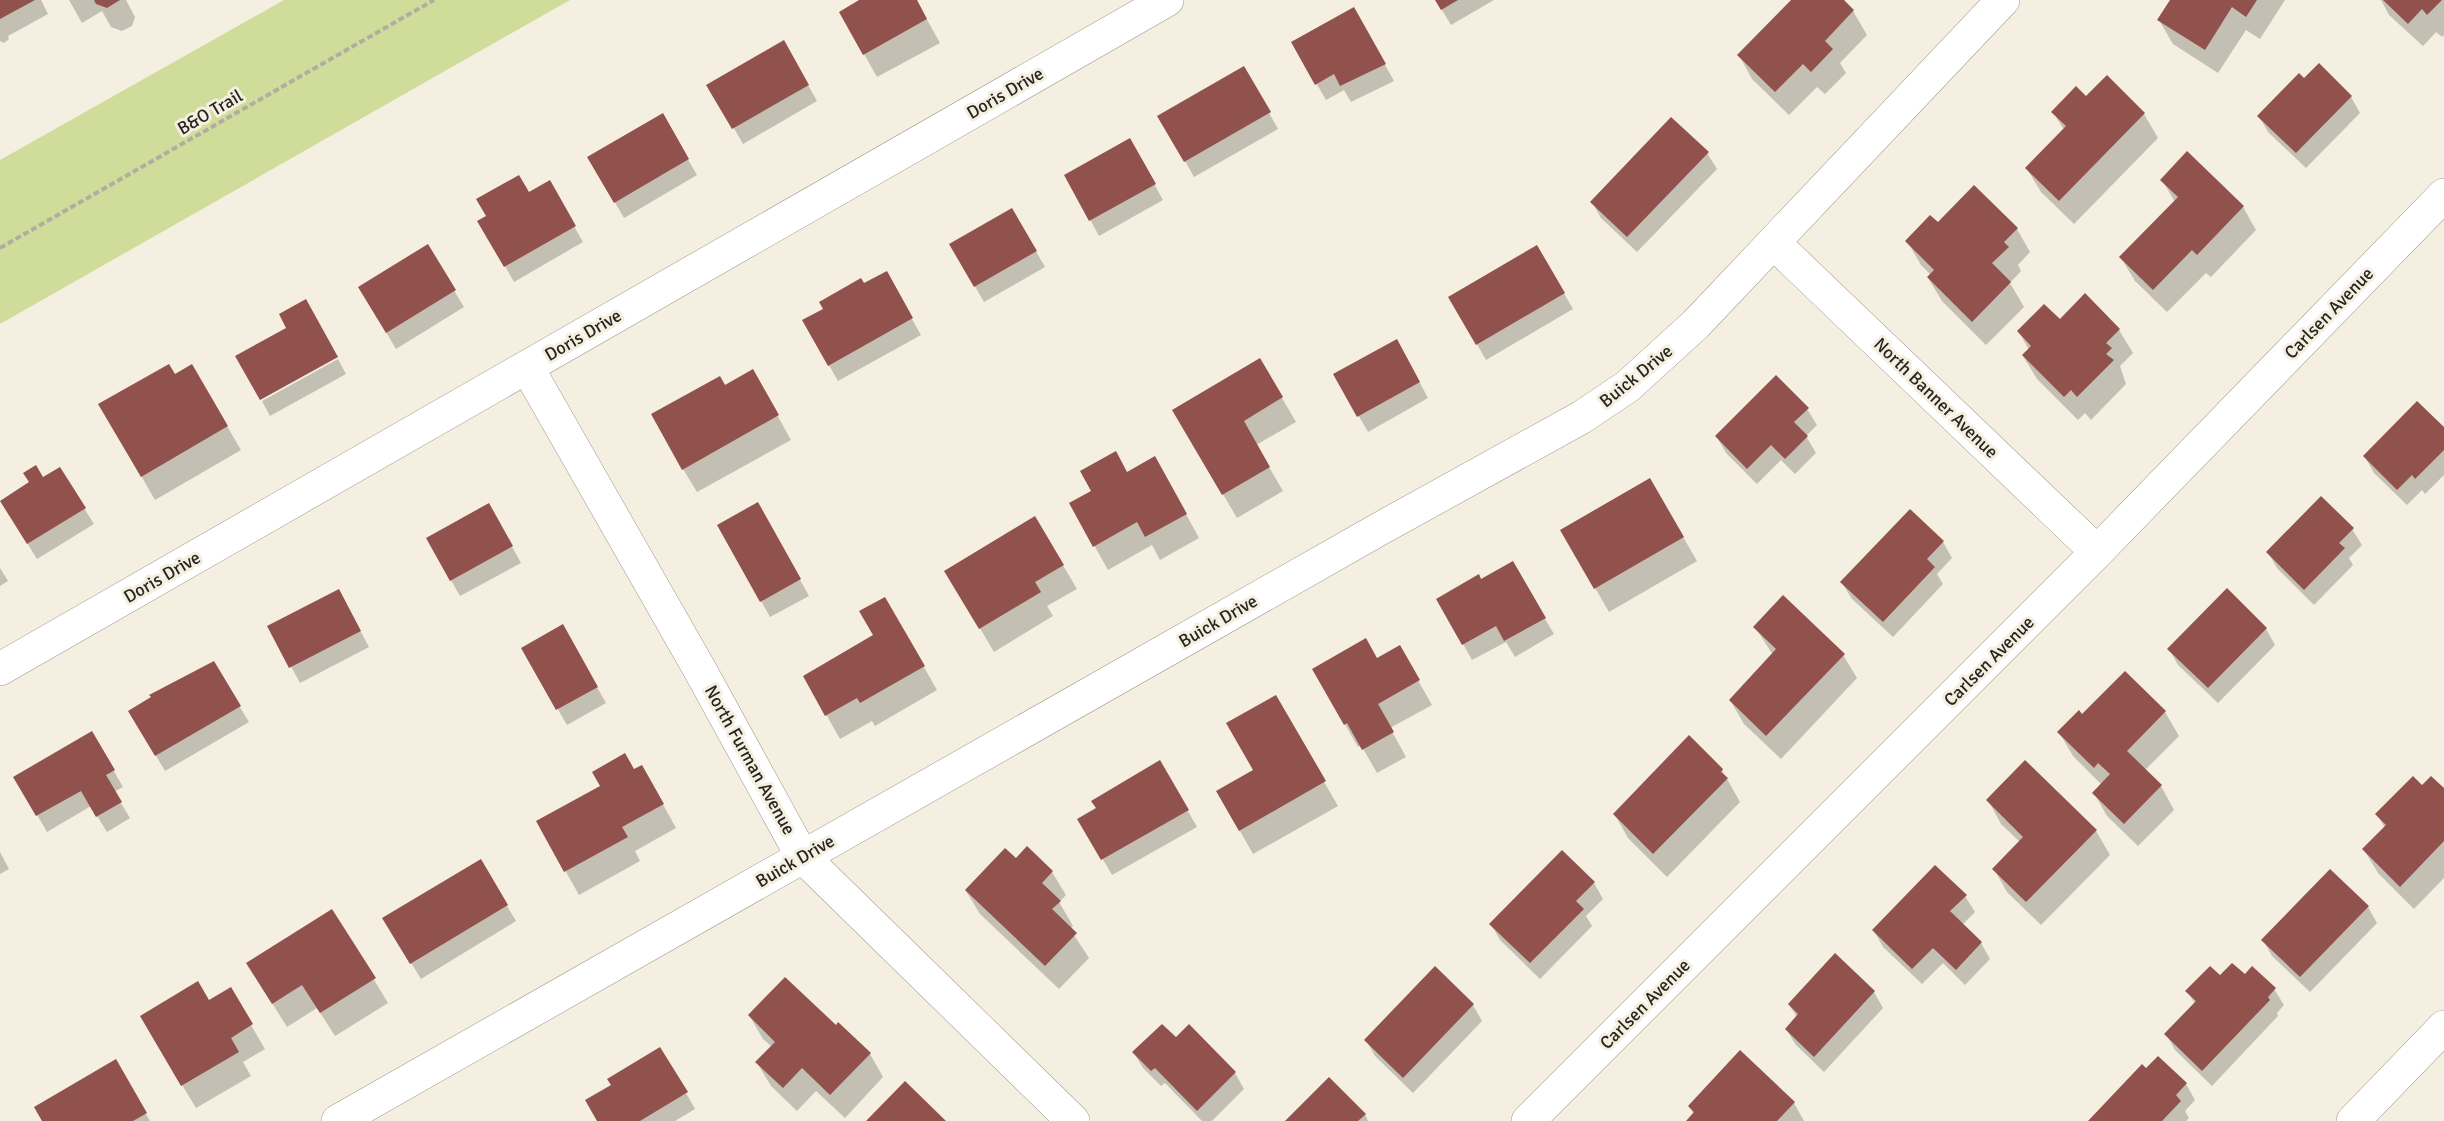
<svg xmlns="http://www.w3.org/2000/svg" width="2444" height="1121" font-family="Signika,sans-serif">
  <rect width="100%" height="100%" fill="#f4efe0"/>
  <path fill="#d0dc9a" d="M 284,0 L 570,0 L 0,324 L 0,160 Z"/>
  <path fill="#0003" d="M 0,0 L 41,0 L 48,14 L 8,36 L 9,39 L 4,43 L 0,41 Z
    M 69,0 L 126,0 L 135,17 L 132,26 L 122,31 L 111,27 L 102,11 L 82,23 Z
    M 860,0 L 916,0 L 940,43 L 877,77 L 841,13 Z
    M 1436,0 L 1494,0 L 1451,25 Z
    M 1793,0 L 1842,0 L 1853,11 L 1867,35 L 1840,63 L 1846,73 L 1825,94 L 1817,87 L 1789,115 L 1752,79 L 1739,55 Z
    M 2172,0 L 2285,0 L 2260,39 L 2246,30 L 2218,73 L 2173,44 L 2159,20 Z
    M 2381,0 L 2444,0 L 2444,35 L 2442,37 L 2436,32 L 2423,46 L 2389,15 Z
    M 1354,9 L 1394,81 L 1351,102 L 1344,90 L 1326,100 L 1293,43 Z
    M 784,43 L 817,101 L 743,144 L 709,85 Z
    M 1244,68 L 1278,129 L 1194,177 L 1160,116 Z
    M 2107,77 L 2144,114 L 2158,138 L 2074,224 L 2041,192 L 2027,169 L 2064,130 L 2053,112 L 2086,98 Z
    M 2304,80 L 2351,97 L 2360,113 L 2306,168 L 2268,132 L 2259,116 Z
    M 662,115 L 697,175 L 624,218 L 589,157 Z
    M 1130,140 L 1163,200 L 1099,236 L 1066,175 Z
    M 1707,153 L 1717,169 L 1637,252 L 1601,218 L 1592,202 Z
    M 2162,180 L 2243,207 L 2256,230 L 2211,277 L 2206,273 L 2167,312 L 2135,281 L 2121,258 L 2175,202 Z
    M 549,182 L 583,242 L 514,282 L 480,222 Z
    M 1012,210 L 1045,267 L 984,302 L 951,245 Z
    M 1938,224 L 2017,229 L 2030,252 L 2018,265 L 2021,271 L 2010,283 L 2024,307 L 1986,345 L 1942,301 L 1928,278 L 1931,275 L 1921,265 L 1907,241 Z
    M 427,246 L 464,307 L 396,349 L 369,303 Z
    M 1537,247 L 1573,309 L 1486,360 L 1450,297 Z
    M 886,273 L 921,335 L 838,381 L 804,321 Z
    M 2060,322 L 2119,330 L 2133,353 L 2120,366 L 2126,384 L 2091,420 L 2085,413 L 2078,420 L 2037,379 L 2023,356 L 2029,350 L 2019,332 Z
    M 1406,357 L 1428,398 L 1368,432 L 1335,375 Z
    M 338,359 L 346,374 L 270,416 L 262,401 Z
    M 1260,360 L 1296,422 L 1256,445 L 1283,491 L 1237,518 L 1174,411 Z
    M 192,366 L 241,450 L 155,500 L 100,404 L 174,376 Z
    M 724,387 L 766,395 L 791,440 L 697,492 L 683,469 Z
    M 1807,409 L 1817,425 L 1806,436 L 1816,453 L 1795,474 L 1781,460 L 1757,484 L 1726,453 L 1717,437 Z
    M 2444,430 L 2444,475 L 2425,494 L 2422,490 L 2407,505 L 2374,473 L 2365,457 Z
    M 1127,473 L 1168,481 L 1199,538 L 1160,560 L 1152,545 L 1108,570 L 1071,504 Z
    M 43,480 L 84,508 L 94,524 L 37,559 L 11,517 Z
    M 1650,480 L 1697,561 L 1609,612 L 1562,531 Z
    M 758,504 L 809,596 L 770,617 L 719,526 Z
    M 489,505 L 521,563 L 460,596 L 451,580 Z
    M 1035,518 L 1077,589 L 1047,606 L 1053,616 L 994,652 L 946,571 Z
    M 2352,529 L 2362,545 L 2349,558 L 2353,565 L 2314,605 L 2277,568 L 2268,552 Z
    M 1943,542 L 1952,558 L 1937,574 L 1943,584 L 1893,637 L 1852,599 L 1842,583 Z
    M 1512,563 L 1554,634 L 1515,657 L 1506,642 L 1472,660 L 1438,599 L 1481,581 Z
    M 0,568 L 8,581 L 0,586 Z
    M 885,599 L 937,690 L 875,726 L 872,721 L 840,739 L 805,677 L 875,636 Z
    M 347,606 L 369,647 L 300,683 L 269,626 Z
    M 562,626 L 606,703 L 567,725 L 523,649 Z
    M 1755,627 L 1843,655 L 1857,678 L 1781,759 L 1744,724 L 1730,700 L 1773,655 Z
    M 2266,629 L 2275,645 L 2218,703 L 2178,665 L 2169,649 Z
    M 1399,647 L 1432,705 L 1390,728 L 1406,757 L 1377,773 L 1361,745 L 1358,747 L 1314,670 L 1376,660 Z
    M 213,663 L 249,722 L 165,771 L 130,711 Z
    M 2125,673 L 2165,712 L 2179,736 L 2145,770 L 2161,786 L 2174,810 L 2138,846 L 2107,816 L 2094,793 L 2102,785 L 2073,756 L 2059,732 L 2082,717 Z
    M 1275,697 L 1338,806 L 1253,854 L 1218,792 L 1255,770 Z
    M 92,733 L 123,787 L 114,792 L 130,818 L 107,832 L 91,806 L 47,832 L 15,777 Z
    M 2025,762 L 2096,831 L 2110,855 L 2041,925 L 2007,892 L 1994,869 L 2020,842 L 2001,824 L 1988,800 Z
    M 1160,763 L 1197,827 L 1112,875 L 1080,820 Z
    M 1722,770 L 1740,802 L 1667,877 L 1628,838 L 1615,815 Z
    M 634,771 L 655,790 L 676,828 L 635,851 L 640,861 L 579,895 L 538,822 Z
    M 2422,787 L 2444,790 L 2444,878 L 2414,909 L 2378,873 L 2364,850 L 2385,828 L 2377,814 Z
    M 0,852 L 9,869 L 0,874 Z
    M 1016,860 L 1052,872 L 1066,895 L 1059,902 L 1073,926 L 1070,929 L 1089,958 L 1059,989 L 980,914 L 966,891 Z
    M 480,861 L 516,921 L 421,979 L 384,919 Z
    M 1594,883 L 1603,899 L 1586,916 L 1592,926 L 1540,979 L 1500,940 L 1491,924 Z
    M 1965,896 L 1975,912 L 1962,925 L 1981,943 L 1990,959 L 1965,985 L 1943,963 L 1922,984 L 1883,947 L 1874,931 Z
    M 2368,907 L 2377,923 L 2310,992 L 2272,956 L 2263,940 Z
    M 332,911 L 388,1003 L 335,1036 L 317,1008 L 287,1027 L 262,987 Z
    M 1835,956 L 1874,992 L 1883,1008 L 1824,1072 L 1796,1045 L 1786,1029 L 1797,1017 L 1789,1005 Z
    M 1435,968 L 1473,1005 L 1482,1021 L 1413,1093 L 1375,1056 L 1366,1040 Z
    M 2245,976 L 2274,989 L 2284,1005 L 2277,1013 L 2278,1016 L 2212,1086 L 2175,1050 L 2166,1034 L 2195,1004 L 2187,991 L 2220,977 Z
    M 230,989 L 265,1049 L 243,1062 L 251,1076 L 196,1108 L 155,1040 Z
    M 749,1015 L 836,1027 L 870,1054 L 883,1077 L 845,1118 L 816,1091 L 797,1111 L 771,1086 L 757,1063 L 772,1047 L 763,1039 Z
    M 1176,1039 L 1235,1073 L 1244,1089 L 1212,1121 L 1202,1121 L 1165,1083 L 1161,1086 L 1143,1068 L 1134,1053 Z
    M 2158,1058 L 2186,1084 L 2195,1100 L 2185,1111 L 2189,1118 L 2186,1121 L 2090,1121 Z
    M 115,1061 L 150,1121 L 44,1121 Z
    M 686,1093 L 695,1109 L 675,1121 L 599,1121 Z
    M 1794,1103 L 1804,1121 L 1688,1121 L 1694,1115 L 1689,1106 Z
    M 1365,1114 L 1368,1121 L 1288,1121 Z"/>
  <path fill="#91514c" d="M 0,0 L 35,0 L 0,19 Z
    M 94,0 L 120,0 L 107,8 L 96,4 Z
    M 859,0 L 917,0 L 927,19 L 863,55 L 839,12 Z
    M 1435,0 L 1458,0 L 1441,10 Z
    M 1791,0 L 1844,0 L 1854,10 L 1825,41 L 1833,49 L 1811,72 L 1803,64 L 1775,92 L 1737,55 Z
    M 2170,0 L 2257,0 L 2246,17 L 2232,7 L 2205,50 L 2157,20 Z
    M 2383,0 L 2442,0 L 2427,15 L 2422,9 L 2408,24 Z
    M 1354,7 L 1386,64 L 1340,86 L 1334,74 L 1315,85 L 1291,42 Z
    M 784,40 L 809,85 L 732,129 L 706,85 Z
    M 2319,63 L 2352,96 L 2296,153 L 2257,116 L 2299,73 L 2304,78 Z
    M 1244,66 L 1271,112 L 1184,162 L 1157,116 Z
    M 2107,75 L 2145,113 L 2059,201 L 2025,168 L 2066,126 L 2051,112 L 2076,86 L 2086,96 Z
    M 663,113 L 689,159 L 614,203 L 587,157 Z
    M 1671,117 L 1709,152 L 1627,237 L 1590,202 Z
    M 1130,138 L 1156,184 L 1089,221 L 1064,175 Z
    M 2187,151 L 2244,206 L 2197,255 L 2192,250 L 2153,290 L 2119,257 L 2178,197 L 2160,180 Z
    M 519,175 L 529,192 L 550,180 L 576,226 L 504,267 L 477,221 L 486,216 L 476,199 Z
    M 1974,185 L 2018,228 L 2004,242 L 2009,247 L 1992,263 L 2011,282 L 1972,322 L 1927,277 L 1934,270 L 1905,241 L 1930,215 L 1938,222 Z
    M 1012,208 L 1037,251 L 974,287 L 949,244 Z
    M 428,244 L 456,290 L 386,333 L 358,287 Z
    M 1537,245 L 1565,293 L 1476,345 L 1448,297 Z
    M 887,271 L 913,318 L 828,366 L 802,320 L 823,309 L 819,302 L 861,278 L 864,283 Z
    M 2085,293 L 2120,329 L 2106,343 L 2112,348 L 2106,354 L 2114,360 L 2077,397 L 2071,390 L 2064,397 L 2022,355 L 2031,346 L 2017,331 L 2044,304 L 2060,319 Z
    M 306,299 L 338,357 L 260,400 L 235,356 L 286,328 L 279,314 Z
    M 1397,339 L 1420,382 L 1357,417 L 1333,374 Z
    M 1260,358 L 1283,397 L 1244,421 L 1270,467 L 1222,495 L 1172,410 Z
    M 169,364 L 175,374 L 192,364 L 228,426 L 141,477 L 98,404 Z
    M 753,369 L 779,415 L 682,470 L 651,414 L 720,376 L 725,385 Z
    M 1776,375 L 1809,408 L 1794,422 L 1808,436 L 1785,459 L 1771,445 L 1747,469 L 1715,436 Z
    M 2417,401 L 2444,427 L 2444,450 L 2415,479 L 2412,475 L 2397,490 L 2363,456 Z
    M 1116,451 L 1127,472 L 1155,456 L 1187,514 L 1145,537 L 1137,522 L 1093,547 L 1069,503 L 1091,491 L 1080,471 Z
    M 36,465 L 43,477 L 60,467 L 86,508 L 27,544 L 0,501 L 29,482 L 23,473 Z
    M 1650,478 L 1684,537 L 1594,589 L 1560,530 Z
    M 2321,496 L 2354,528 L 2339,543 L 2345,548 L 2304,590 L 2266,552 Z
    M 758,502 L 801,579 L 760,602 L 717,525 Z
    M 489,503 L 513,546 L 450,581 L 426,538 Z
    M 1910,509 L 1944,541 L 1927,559 L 1935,567 L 1883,622 L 1840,582 Z
    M 1035,516 L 1064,565 L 1035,582 L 1041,592 L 979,629 L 944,571 Z
    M 1513,561 L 1546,618 L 1504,641 L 1496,626 L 1462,645 L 1436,599 L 1479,574 L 1481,579 Z
    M 2227,588 L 2267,628 L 2208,688 L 2167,649 Z
    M 339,589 L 361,631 L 289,668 L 267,626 Z
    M 1783,595 L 1845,654 L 1766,736 L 1729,700 L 1776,649 L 1753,627 Z
    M 885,597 L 925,666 L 860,703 L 857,698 L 825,716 L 803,676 L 873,635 L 859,611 Z
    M 563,624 L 598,687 L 556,710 L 521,648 Z
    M 1366,638 L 1377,658 L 1400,645 L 1420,680 L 1378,704 L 1394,732 L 1362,750 L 1347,723 L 1344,725 L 1312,669 Z
    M 214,661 L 241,706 L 155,756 L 128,711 L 151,697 L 149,695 Z
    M 2125,671 L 2166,711 L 2127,751 L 2162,785 L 2124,824 L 2092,793 L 2110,774 L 2098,763 L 2094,768 L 2057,732 L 2079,710 L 2082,714 Z
    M 1276,695 L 1326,781 L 1239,831 L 1216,791 L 1253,770 L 1226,723 Z
    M 92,731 L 115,770 L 106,775 L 122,802 L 96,817 L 81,791 L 36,816 L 13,777 Z
    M 1689,735 L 1723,769 L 1721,772 L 1728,778 L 1653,854 L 1613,814 Z
    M 625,753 L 634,769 L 642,765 L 664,804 L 622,827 L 628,837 L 564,872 L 536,821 L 600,786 L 592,772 Z
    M 1160,760 L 1189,810 L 1101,860 L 1077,819 L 1096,808 L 1091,801 Z
    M 2025,760 L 2097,830 L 2026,902 L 1992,869 L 2023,837 L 1986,800 Z
    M 2413,776 L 2422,785 L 2431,776 L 2444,788 L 2444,841 L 2400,887 L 2362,849 L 2386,825 L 2375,814 Z
    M 1027,846 L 1053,871 L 1042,883 L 1061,901 L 1052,909 L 1077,933 L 1045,966 L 965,890 L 1005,848 L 1016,858 Z
    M 1562,850 L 1595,882 L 1576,901 L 1584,909 L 1530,963 L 1489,924 Z
    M 481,859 L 508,905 L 410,964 L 382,918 Z
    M 1935,865 L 1967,895 L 1950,911 L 1982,942 L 1956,970 L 1933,948 L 1912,969 L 1872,930 Z
    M 2330,869 L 2369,906 L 2300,977 L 2261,940 Z
    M 332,909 L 376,978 L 320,1013 L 302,985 L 272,1004 L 246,963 Z
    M 1835,953 L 1875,991 L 1814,1057 L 1785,1029 L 1798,1014 L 1788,1004 Z
    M 2232,963 L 2245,974 L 2252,966 L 2276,988 L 2268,997 L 2270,1000 L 2202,1071 L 2164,1034 L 2196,1001 L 2185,991 L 2210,966 L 2220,975 Z
    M 1435,966 L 1474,1004 L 1403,1078 L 1364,1040 Z
    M 785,977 L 836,1025 L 838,1022 L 871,1053 L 830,1095 L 802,1068 L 783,1088 L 755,1062 L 775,1042 L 748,1015 Z
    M 198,981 L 209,1000 L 231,987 L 253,1024 L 231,1038 L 239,1052 L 181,1086 L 140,1016 Z
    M 1162,1024 L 1176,1037 L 1189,1024 L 1236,1072 L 1197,1111 L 1155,1068 L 1151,1071 L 1132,1052 Z
    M 660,1047 L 688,1092 L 640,1121 L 597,1121 L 585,1100 L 611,1085 L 607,1079 Z
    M 1740,1050 L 1795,1102 L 1777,1121 L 1686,1121 L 1694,1112 L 1688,1106 Z
    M 2158,1056 L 2187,1083 L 2176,1095 L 2181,1101 L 2162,1121 L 2088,1121 L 2142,1064 L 2146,1068 Z
    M 116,1059 L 147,1113 L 133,1121 L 42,1121 L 34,1107 Z
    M 1329,1077 L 1366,1114 L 1358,1121 L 1285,1121 Z
    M 905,1081 L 946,1121 L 866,1121 Z"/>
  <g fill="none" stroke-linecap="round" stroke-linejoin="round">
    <defs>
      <path id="minor" d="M 1774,243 L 2097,552
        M 527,367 L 700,670 L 802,856 L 1073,1121
        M 0,669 L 1167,0
        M 338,1121 L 1383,527 L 1582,417 L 1628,386 L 1696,324 L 2003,0
        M 1528,1121 L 2097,552 L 2444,195
        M 2353,1121 L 2444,1027"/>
    </defs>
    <use href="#minor" stroke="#9f9a8c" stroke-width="34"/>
    <path stroke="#b1ada1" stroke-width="4" stroke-dasharray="6 3" stroke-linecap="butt" d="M 0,248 L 434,0"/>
    <use href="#minor" stroke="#fff" stroke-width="33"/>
  </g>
  <g text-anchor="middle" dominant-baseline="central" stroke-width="6" stroke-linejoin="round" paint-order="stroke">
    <g font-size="18" fill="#27251f" stroke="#f4efe0">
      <text transform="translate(1005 93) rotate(-30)">Doris Drive</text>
      <text transform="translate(210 112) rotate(-30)">B&amp;O Trail</text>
      <text transform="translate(2329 313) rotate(-46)">Carlsen Avenue</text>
      <text transform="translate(583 335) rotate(-30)">Doris Drive</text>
      <text transform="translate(1636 376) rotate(-39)">Buick Drive</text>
      <text transform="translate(1936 398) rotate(44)">North Banner Avenue</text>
      <text transform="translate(162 577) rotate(-30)">Doris Drive</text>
      <text transform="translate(1218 621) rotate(-30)">Buick Drive</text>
      <text transform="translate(1989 661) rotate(-45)">Carlsen Avenue</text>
      <text transform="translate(750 760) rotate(61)">North Furman Avenue</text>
      <text transform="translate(795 861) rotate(-30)">Buick Drive</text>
      <text transform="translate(1645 1004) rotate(-45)">Carlsen Avenue</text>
    </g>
  </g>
</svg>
